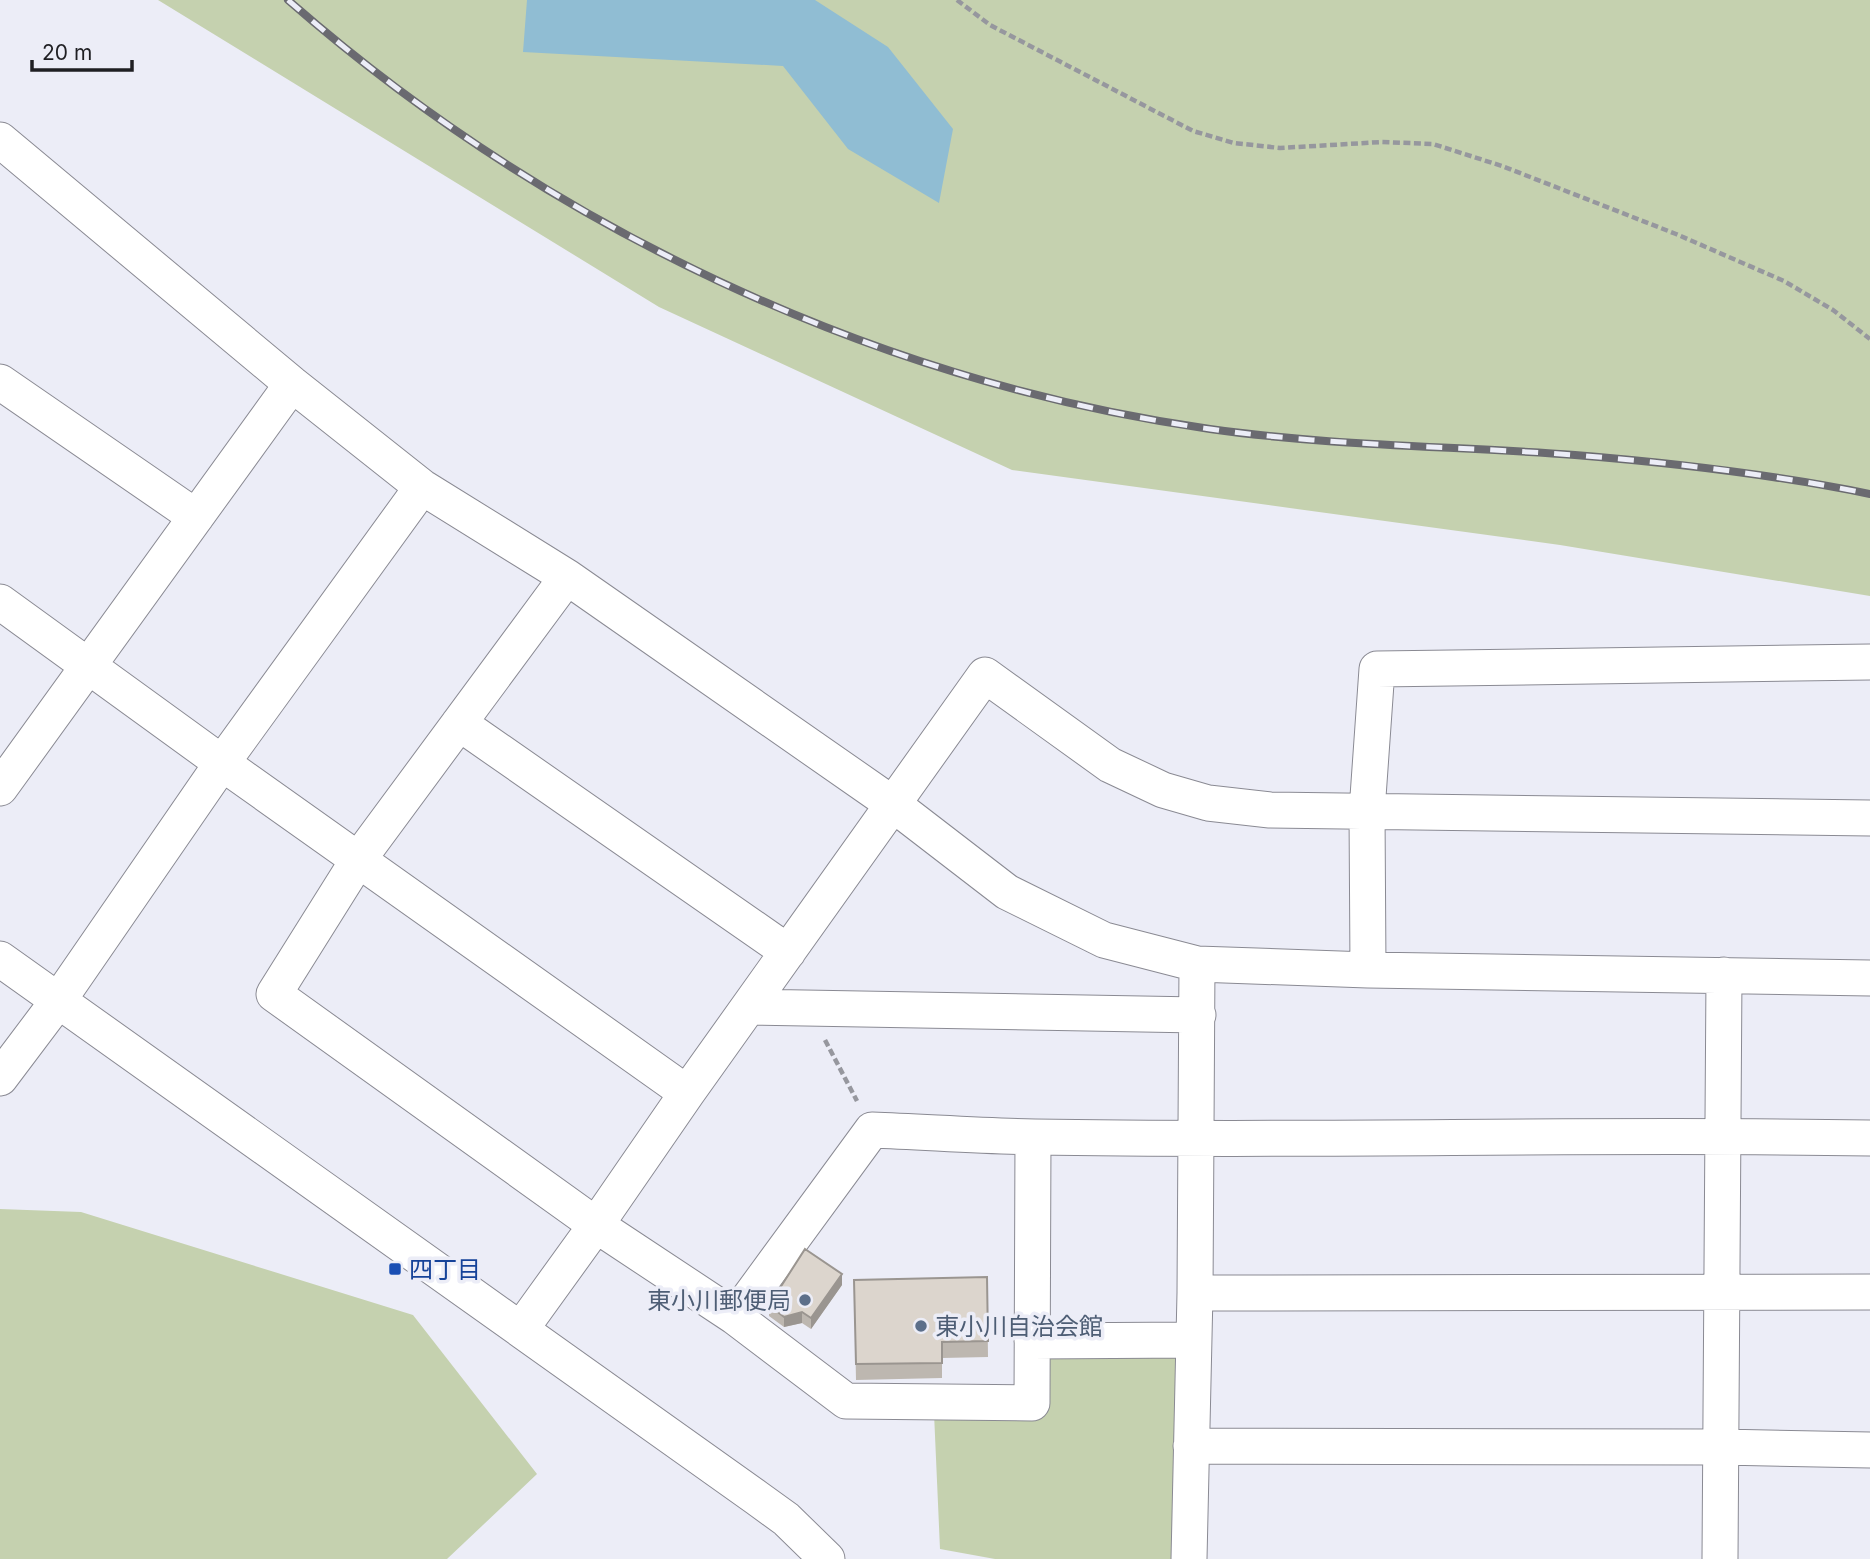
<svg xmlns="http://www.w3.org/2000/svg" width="1870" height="1559" font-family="Inter,'Noto Sans JP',sans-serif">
  <rect width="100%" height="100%" fill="#ecedf7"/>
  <path fill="#c5d1af" d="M 158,0 L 1870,0 L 1870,596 L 1560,545 L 1012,470 L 659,307 Z
    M 0,1209 L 81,1212 L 413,1315 L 537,1474 L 447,1559 L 0,1559 Z
    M 1044,1352 L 1178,1355 L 1173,1559 L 995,1559 L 940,1549 L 934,1413 L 1042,1415 Z"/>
  <path fill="#90bdd3" d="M 527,0 L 815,0 L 888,47 L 953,129 L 939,203 L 848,149 L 783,66 L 523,52 Z"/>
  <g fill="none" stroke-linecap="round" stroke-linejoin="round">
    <defs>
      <path id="minor" d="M 0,140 L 292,384 L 422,487 L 567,577 L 894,805 L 1007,892 L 1104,940 L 1197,964 L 1368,970 L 1870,978
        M 0,382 L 196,517
        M 567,577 L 358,860 L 274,994 L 596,1225 L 735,1317 L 872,1130 C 926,1132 981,1136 1035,1137 C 1313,1142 1592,1133 1870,1138
        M 0,602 L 222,763 L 687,1093
        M 459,723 L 788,952
        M 0,788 L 292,384
        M 0,959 L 757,1498 L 786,1519 L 827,1559
        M 1368,970 L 1367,811 L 1377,669 L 1870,662
        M 749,1007 L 1198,1015
        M 0,1078 L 58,1001 L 222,763 L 422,487
        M 1195,1293 L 1870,1292
        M 735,1317 L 846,1401 L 1032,1403 L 1033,1137
        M 521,1329 L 596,1225 L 687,1093 L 985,675 L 1110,765 L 1163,790 L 1208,803 L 1270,810 L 1870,818
        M 1032,1341 L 1193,1340
        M 1191,1446 L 1721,1447 L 1870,1450
        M 1189,1559 L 1195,1293 L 1197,964
        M 1720,1559 L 1724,975"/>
    </defs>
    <use href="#minor" stroke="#8a8a93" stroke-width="37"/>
    <path stroke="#96979e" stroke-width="4.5" stroke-dasharray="7 3.5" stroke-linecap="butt" d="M 957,0 L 990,25 L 1193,131 L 1234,143 L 1280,148 L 1382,142 L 1433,144 L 1502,166 L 1676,234 L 1784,281 L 1833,310 L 1870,339
      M 825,1040 L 857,1101"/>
    <use href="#minor" stroke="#fff" stroke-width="35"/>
    <defs>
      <path id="rail" d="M 288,0 C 545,225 871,381 1210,429 C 1331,446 1453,446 1575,455 C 1674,463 1772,474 1870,494"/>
    </defs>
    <use href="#rail" stroke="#6a6a70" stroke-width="8"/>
    <use href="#rail" stroke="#ecedf7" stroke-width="5" stroke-dasharray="16" stroke-linecap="butt"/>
  </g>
  <path fill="#bdb7b0" d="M 987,1277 L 988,1357 L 942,1358 L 942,1378 L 856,1380 L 854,1280 Z
    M 842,1285 L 811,1329 L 802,1323 L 784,1327 L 769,1316 L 769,1305 Z"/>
  <path fill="#9a9590" d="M 842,1274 L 842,1285 L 811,1329 L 811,1318 Z
    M 802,1312 L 802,1323 L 784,1327 L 784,1317 Z"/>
  <path fill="#dcd5cd" stroke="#9a9590" stroke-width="2" d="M 805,1249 L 842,1274 L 811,1318 L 802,1312 L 784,1317 L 769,1305 Z
    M 987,1277 L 988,1341 L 942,1342 L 942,1363 L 856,1364 L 854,1280 Z"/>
  <rect fill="#1a4fb4" stroke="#ecedf7" stroke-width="2.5" x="388" y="1262" width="14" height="14" rx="3.5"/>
  <g fill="#5c6f8a" stroke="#ecedf7" stroke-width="2.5">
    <circle cx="805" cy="1300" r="7"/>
    <circle cx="921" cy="1326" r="7"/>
  </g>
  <g text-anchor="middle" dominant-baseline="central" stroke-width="7" stroke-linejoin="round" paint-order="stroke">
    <g font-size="24" fill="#164399" stroke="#ecedf7" text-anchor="start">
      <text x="409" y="1269">四丁目</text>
    </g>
    <g font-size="24" fill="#4e5e75" stroke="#ecedf7" text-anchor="end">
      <text x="791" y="1300">東小川郵便局</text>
      <text x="935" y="1326" text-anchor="start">東小川自治会館</text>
    </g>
  </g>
  <path d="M32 60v10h100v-10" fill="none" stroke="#1f1f23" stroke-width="3.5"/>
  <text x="42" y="60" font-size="21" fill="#1f1f23" stroke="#ecedf7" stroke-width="5" paint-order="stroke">20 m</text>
</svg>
